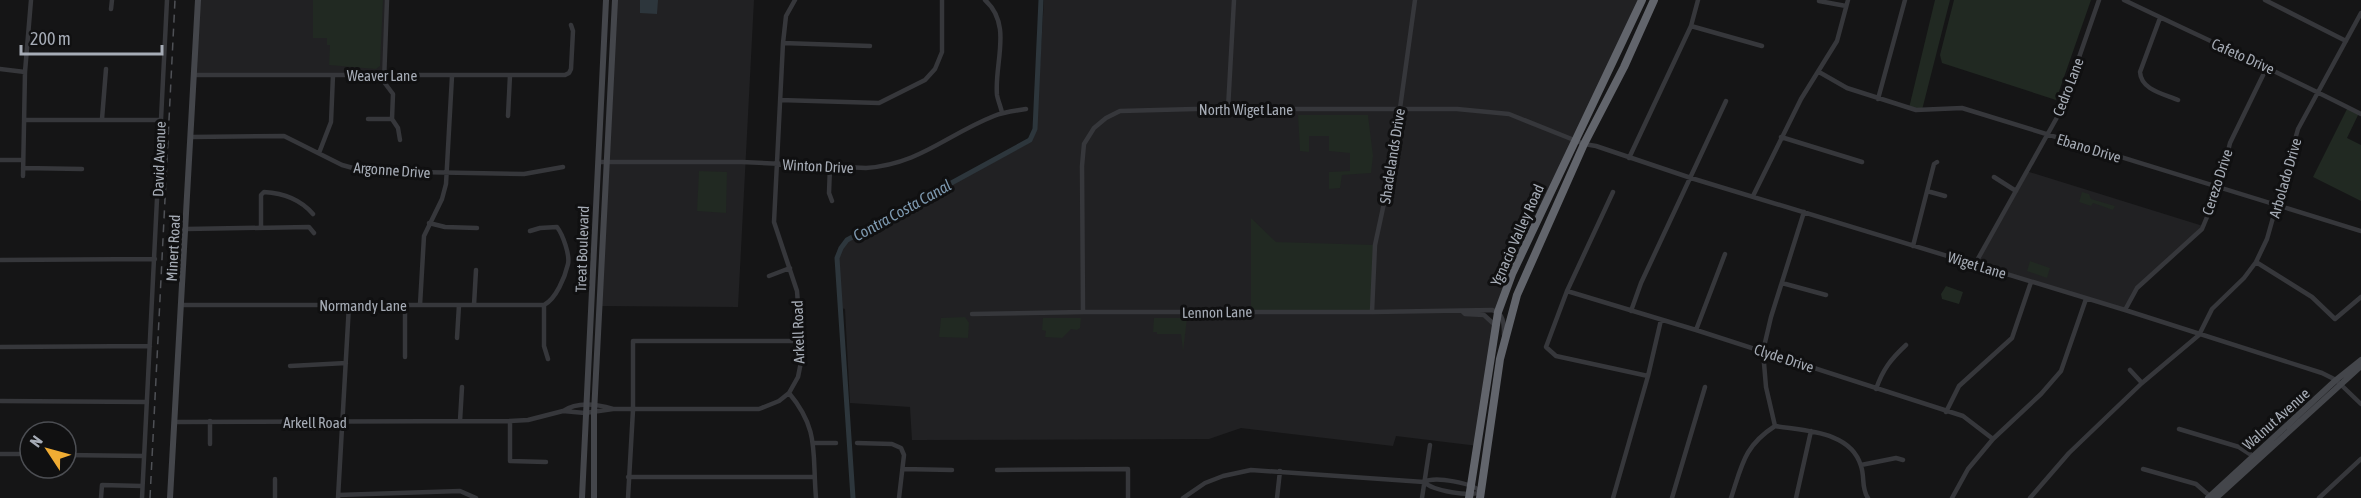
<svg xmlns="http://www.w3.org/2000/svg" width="2361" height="498" font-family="'Asap Condensed',sans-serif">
  <rect width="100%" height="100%" fill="#151516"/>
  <path fill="#212123" d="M 198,0 L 387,0 L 383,76 L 194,75 Z
    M 615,0 L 754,0 L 738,307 L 601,306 Z
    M 1044,0 L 1642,0 L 1498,312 L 1466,309 L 1484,315 L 1496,326 L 1478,446 L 1396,436 L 1393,446 L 1241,428 L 1209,439 L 912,440 L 910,407 L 850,403 L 845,309 L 841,308 L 838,259 L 840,251 L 847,241 L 1031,142 L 1036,129 Z
    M 2026,171 L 2203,226 L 2137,288 L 2125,310 L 1975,264 Z"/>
  <path fill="#212922" d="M 313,0 L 383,0 L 380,66 L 376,69 L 329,65 L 330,45 L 327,45 L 327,38 L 313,38 Z
    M 1935,0 L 1950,0 L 1922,110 L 1909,108 Z
    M 1954,0 L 2091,0 L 2056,100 L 1942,63 L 1940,55 Z
    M 2348,107 L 2359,113 L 2347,138 L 2361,145 L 2361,201 L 2313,177 Z
    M 1298,115 L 1368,115 L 1373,156 L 1371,173 L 1342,175 L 1340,188 L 1329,189 L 1329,172 L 1350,171 L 1350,153 L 1329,151 L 1329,136 L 1309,136 L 1309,152 L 1300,151 Z
    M 699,171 L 727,172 L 726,213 L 697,211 Z
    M 2082,192 L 2089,194 L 2091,199 L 2115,206 L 2113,210 L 2093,203 L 2091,206 L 2079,202 Z
    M 1251,218 L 1276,242 L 1375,245 L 1372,312 L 1251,312 Z
    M 2030,261 L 2050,268 L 2047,278 L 2027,271 Z
    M 1946,286 L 1963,292 L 1959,304 L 1942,299 L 1941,294 Z
    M 965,317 L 969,323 L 968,338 L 939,337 L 941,318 Z
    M 1043,318 L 1081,318 L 1080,328 L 1077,330 L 1071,329 L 1062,338 L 1045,337 L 1046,331 L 1042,330 Z
    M 1154,318 L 1187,318 L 1183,351 L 1181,334 L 1157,334 L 1157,332 L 1153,332 Z"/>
  <path fill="#2d363c" d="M 640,0 L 658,0 L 657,14 L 640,13 Z"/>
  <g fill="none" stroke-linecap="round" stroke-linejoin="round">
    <path stroke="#2d363c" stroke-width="5" d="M 853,498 L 837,258 L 841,248 L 847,240 L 1030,140 L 1035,129 L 1041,0"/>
    <path stroke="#36373b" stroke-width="4.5" d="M 387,0 L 384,82 L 393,94 L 392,119 L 398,128 L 400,140
      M 985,0 C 1013,25 994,63 997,95 C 998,101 1001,107 1002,113
      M 2124,0 C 2203,38 2283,74 2361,114
      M 2265,0 L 2346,41
      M 1819,1 L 1846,6
      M 111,9 L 112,0
      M 2160,18 L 2140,72 C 2141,90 2164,94 2178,100
      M 1691,26 L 1762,46
      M 783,43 L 870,46
      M 0,69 L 25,72
      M 1819,72 L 1847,88 L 1916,110 L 1962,108 L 2361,231
      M 194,75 L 565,75 L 569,73 L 571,69 L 573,31 L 571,25
      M 1878,99 L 1905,0
      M 780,100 L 879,103 L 925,80 L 935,69 L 942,52 L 942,0
      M 1228,109 L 1234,0
      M 508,116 L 510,75
      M 102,119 L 106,69
      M 368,119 L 392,119
      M 24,120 L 160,120
      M 191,137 L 284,136 L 342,165 L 364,171 L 524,174 L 563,167
      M 1781,137 L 1862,162
      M 319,153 L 331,122 L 333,75
      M 1629,158 L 1691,26 L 1698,0
      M 0,160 L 22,160
      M 598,162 L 742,162 L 866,168 C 920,164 946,135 994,116 C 1004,112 1015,111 1026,109
      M 830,166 L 829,193 L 832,201
      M 23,168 L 82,169
      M 23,176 L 25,72 L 31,0
      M 1994,177 L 2016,191
      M 1927,191 L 1945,196
      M 1613,192 L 1567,291 L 1546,347 L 1556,356 L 1648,376
      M 1753,196 L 1801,99 L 1837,41 L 1848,0
      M 429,223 L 445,227 L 477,228
      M 261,228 L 261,195 L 264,192 C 283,193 301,200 313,214
      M 186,229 L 309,227 L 314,233
      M 530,231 L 540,228 L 557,227 C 563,235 570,255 568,264 C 565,277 556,299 544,305
      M 1913,246 L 1934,164 L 1937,162
      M 0,260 L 155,259
      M 2256,262 L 2312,297 L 2335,319 L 2361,297
      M 1975,264 L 2060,112 L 2099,0
      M 769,276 L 790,268
      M 1782,283 L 1826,295
      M 1567,291 L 1696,330 L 1963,416 L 1993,439
      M 182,305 L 544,305
      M 405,305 L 405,357
      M 420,305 L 424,236 L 442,199 L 446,184 L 452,76
      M 474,305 L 476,270
      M 544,305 L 544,346 L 548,359
      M 2125,310 L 2137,288 L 2202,229 L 2219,188 L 2230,143 L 2267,67
      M 1462,311 L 1465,314 L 1484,315 L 1496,326
      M 1631,311 L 1641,283 L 1726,101
      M 1083,312 L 1082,166 L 1084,144 L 1094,128 L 1106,118 L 1120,111 L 1195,109 L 1457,109 L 1509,114 L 1584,144 L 1596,146 L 1691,178 L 2125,310 L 2322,373 L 2336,380 L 2361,404
      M 1372,312 L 1375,245 L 1392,166 L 1415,0
      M 972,314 L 1083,312 L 1372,312 L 1492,310 C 1504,313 1504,324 1504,335
      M 1696,330 L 1725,254
      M 457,338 L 459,305
      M 0,347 L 150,346
      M 290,366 L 346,363
      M 2130,370 L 2142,383
      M 1876,389 C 1883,369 1891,359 1906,345
      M 789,393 C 820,430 812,453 816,498
      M 0,401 L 147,402
      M 613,409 C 597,404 578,401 563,411 L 585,413 L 613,409 L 759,409 L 779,401 L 789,393 L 798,377 L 802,357 L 797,291 L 774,222 L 783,43 L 786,16 L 795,0
      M 1946,412 L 1959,386 L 2012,338 L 2031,282
      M 460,421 L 462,387
      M 510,421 L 510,461 L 546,462
      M 174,422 L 510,421 L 528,420 L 563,411
      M 1775,426 L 1766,387 L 1763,351 L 1771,317 L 1804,212
      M 2179,429 L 2239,447 L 2256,458
      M 813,443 L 836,443
      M 857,443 L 892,444 L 901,448 L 904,455 L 899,498
      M 210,444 L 210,421
      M 0,454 L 30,454
      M 66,455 L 144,456
      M 1861,465 L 1896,458 L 1903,460
      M 903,469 L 952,470
      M 2143,469 L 2196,484 L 2212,498
      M 997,470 L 1128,469 L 1128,498
      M 628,477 L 814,477
      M 338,495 L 460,491 L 476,498
      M 101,498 L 102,485 L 142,486
      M 142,498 L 167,0
      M 275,498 L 275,479
      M 338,498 L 349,305
      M 628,498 L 633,410 L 633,341 L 801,341
      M 1183,498 L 1205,483 L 1223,476 L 1251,470 L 1424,482 C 1435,476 1473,483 1481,492 C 1470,497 1433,491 1424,482
      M 1277,498 L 1280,471
      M 1422,498 L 1430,445
      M 1613,498 L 1648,376 L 1661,320
      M 1672,498 L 1705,387
      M 1731,498 C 1742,465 1744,446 1775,426 C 1805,431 1851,431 1861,466 C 1865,477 1861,488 1868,498
      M 1796,498 L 1811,431
      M 1952,498 L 1968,469 L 1993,439 L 2041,394 L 2061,371 L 2086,299
      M 2030,498 L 2069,453 L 2142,383 L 2199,335 L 2212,309 L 2244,278 L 2256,262 L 2267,239 L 2298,129 L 2361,13
      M 2319,498 L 2361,459"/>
    <path stroke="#44464b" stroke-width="6" d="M 170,498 L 198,0
      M 582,498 L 606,0
      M 594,498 L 594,413 L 615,0
      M 2208,498 L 2336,380 L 2361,360
      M 2216,498 L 2361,366"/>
    <path stroke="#62656c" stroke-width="8" d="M 1469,498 L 1498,312 L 1512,274 L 1642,0
      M 1480,498 L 1500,359 L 1517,295 L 1584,144 L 1624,67 L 1654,0"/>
    <path stroke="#4f5156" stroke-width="1.5" stroke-dasharray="8 6" stroke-linecap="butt" d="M 150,498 L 175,0"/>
  </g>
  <g text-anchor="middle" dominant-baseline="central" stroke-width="6" stroke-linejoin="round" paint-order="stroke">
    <g font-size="15" fill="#a6acb6" stroke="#101011">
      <text transform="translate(2243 56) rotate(24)">Cafeto Drive</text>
      <text x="382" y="75">Weaver Lane</text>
      <text transform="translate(2068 87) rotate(-69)">Cedro Lane</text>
      <text x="1246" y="109">North Wiget Lane</text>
      <text transform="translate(2089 148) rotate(17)">Ebano Drive</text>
      <text transform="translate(1392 156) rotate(-81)">Shadelands Drive</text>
      <text transform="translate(159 159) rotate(-88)">David Avenue</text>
      <text transform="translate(818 166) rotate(3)">Winton Drive</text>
      <text transform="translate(392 170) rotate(4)">Argonne Drive</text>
      <text transform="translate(2285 178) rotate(-74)">Arbolado Drive</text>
      <text transform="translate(2217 182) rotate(-72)">Cerezo Drive</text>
      <text transform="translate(1517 235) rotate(-66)">Ygnacio Valley Road</text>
      <text transform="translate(173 248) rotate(-87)">Minert Road</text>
      <text transform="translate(582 249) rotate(-88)">Treat Boulevard</text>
      <text transform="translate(1977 265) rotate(17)">Wiget Lane</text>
      <text x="363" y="305">Normandy Lane</text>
      <text transform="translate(1217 312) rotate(-1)">Lennon Lane</text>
      <text transform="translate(798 332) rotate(-92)">Arkell Road</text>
      <text transform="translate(1784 358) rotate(18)">Clyde Drive</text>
      <text transform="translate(2276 419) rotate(-42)">Walnut Avenue</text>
      <text x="315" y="422">Arkell Road</text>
    </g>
    <g font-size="16" font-style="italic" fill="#7e9ab1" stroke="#101011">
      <text transform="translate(902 210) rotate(-29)">Contra Costa Canal</text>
    </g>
  </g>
  <g transform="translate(48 450) rotate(306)"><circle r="28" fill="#101011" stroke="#4c4e53" stroke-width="1.5"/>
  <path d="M0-4.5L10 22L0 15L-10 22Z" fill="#f0ac33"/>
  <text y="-9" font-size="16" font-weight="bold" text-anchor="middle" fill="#a6acb6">N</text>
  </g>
  <path d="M21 45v9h141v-9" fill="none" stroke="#a6acb6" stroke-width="3"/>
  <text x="30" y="45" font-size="18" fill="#a6acb6" stroke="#101011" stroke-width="4.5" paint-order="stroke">200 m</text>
</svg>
